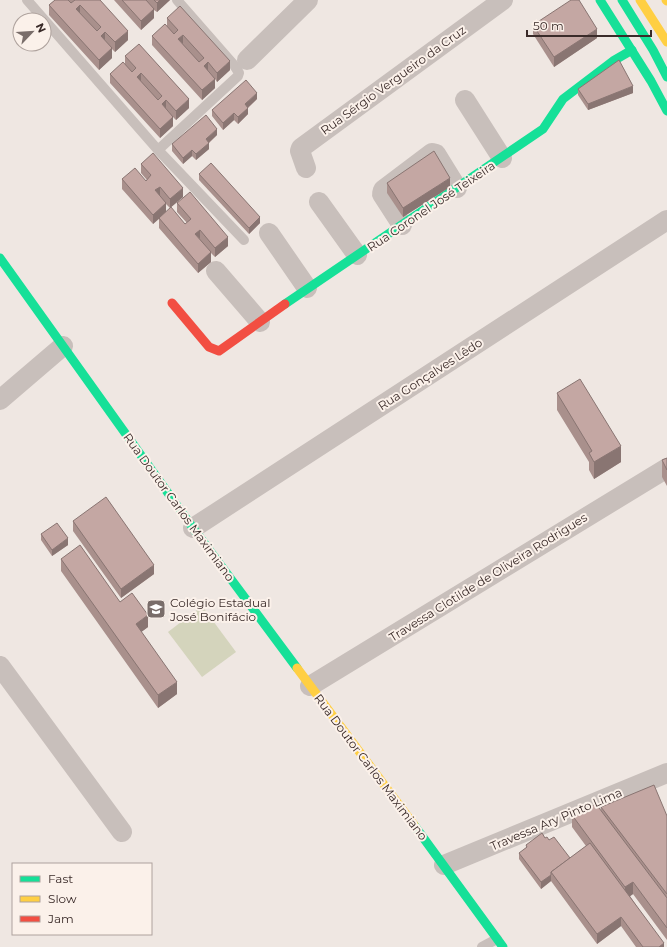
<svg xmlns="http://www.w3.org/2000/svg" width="667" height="947" font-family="Montserrat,sans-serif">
  <rect width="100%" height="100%" fill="#efe7e2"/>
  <polygon fill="#d4d4bc" points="202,606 236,652 202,677 168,632"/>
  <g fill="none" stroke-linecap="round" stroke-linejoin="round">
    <g stroke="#c8bfbb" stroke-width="10">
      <polyline points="27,0 158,150 238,76 239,73 234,65 177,0"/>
      <polyline points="158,150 244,240"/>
      <polyline points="482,947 497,939"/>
    </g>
    <g stroke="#c8bfbb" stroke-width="20">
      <polyline points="247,60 308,0"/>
      <polyline points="465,100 502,158"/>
      <polyline points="306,168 300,151 301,148 503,0"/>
      <polyline points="319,202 357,255"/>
      <polyline points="402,225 382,194 383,190 432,153 436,154 457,188"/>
      <polyline points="269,233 307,288"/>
      <polyline points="216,271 260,322"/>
      <polyline points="0,400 63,346"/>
      <polyline points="193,528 667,220"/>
      <polyline points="0,666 122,832"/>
      <polyline points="310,686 667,468"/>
      <polyline points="444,865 667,773"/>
    </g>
    <g stroke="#16e098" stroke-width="9">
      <polyline points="600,0 651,81 667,111"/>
      <polyline points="622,0 653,50 667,77"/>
      <polyline points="0,258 193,528 297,668"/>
      <polyline points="285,304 543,129 563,99 613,61 632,50"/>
      <polyline points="414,825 503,947"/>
    </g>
    <g stroke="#ffcf43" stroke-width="9">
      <polyline points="640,0 667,42"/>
      <polyline points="666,0 667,1"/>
      <polyline points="297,668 414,825"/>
    </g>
    <polyline stroke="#f24e42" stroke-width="9" points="172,303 209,347 219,351 285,304"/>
  </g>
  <g fill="#a9908c">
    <polygon points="55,0 100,0 128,40 115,52 112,49 112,58 99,70 49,15 49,5"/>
    <polygon points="114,0 170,0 157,12 154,10 154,18 141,30"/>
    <polygon points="167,18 230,70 217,82 215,79 215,88 202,100 152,45 152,36 167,26"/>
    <polygon points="533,25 597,38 554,67 533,34"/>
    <polygon points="125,56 189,108 176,120 173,117 173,126 160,138 110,83 110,74 125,65"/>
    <polygon points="578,89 633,93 588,110 578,95"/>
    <polygon points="257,99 248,108 248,114 238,124 234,120 223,130 212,116 212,110"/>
    <polygon points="217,135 209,143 209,149 196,160 192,156 183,164 172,151 172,144"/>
    <polygon points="141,164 183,197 170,208 166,204 166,212 185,224 187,223 177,212 177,203 228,246 215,257 211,253 211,262 198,273 159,228 159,219 153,224 122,189 122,179 146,181 147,180 141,173"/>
    <polygon points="199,174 260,223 249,234 199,180"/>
    <polygon points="387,183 450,187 403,217 387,193"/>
    <polygon points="557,393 621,462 594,479 589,470 589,462 557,410"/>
    <polygon points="667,458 667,486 662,477 662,460"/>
    <polygon points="73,521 154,574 121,598 73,531"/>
    <polygon points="41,534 68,545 52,556 41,540"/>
    <polygon points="61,559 120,602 148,627 141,632 177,694 158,708 61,571"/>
    <polygon points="601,807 667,816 667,940 633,894 630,896 664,947 636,947 621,926 597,944 551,881 541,889 519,859 519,853 526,848 526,845 545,838 549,840 570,858 586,846 572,827 572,815 601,811"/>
  </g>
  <g fill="#897572">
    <polygon points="160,0 170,0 157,12 157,3"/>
    <polygon points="80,5 80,14 76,9"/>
    <polygon points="154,9 154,18 141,30 141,21"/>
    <polygon points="597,29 597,38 554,67 554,57"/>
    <polygon points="128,31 128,40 115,52 115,42"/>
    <polygon points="105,32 105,42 101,36"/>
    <polygon points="183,35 183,44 178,39"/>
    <polygon points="112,48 112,58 99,70 99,60"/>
    <polygon points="230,61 230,70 217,82 217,73"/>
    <polygon points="208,62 208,72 204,66"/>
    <polygon points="141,73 141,82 137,77"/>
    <polygon points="215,79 215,88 202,100 202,90"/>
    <polygon points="633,86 633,93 588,110 588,104"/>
    <polygon points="257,93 257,99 245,110 245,104"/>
    <polygon points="189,99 189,108 176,120 176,111"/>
    <polygon points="166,100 166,110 162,104"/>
    <polygon points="248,108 248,114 238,124 238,117"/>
    <polygon points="234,113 234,120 223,130 223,123"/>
    <polygon points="173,117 173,126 160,138 160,129"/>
    <polygon points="217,129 217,135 206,145 206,139"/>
    <polygon points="209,143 209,149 196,160 196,154"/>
    <polygon points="192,150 192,156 183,164 183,158"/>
    <polygon points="450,178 450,187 403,217 403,208"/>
    <polygon points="160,187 160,196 155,190"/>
    <polygon points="183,188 183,197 170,208 170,199"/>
    <polygon points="166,203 166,212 153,224 153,215"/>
    <polygon points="260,217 260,223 249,234 249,228"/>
    <polygon points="200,230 200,239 195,234"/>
    <polygon points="228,237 228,246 215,257 215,248"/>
    <polygon points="211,252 211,262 198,273 198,264"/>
    <polygon points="621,446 621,462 594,479 594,462"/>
    <polygon points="68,538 68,545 52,556 52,550"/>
    <polygon points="154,565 154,574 121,598 121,589"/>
    <polygon points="148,615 148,627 136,636 136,624"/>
    <polygon points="177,682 177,694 158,708 158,695"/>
    <polygon points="551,875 551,881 541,889 541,882"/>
    <polygon points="633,882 633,894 625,900 625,887"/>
    <polygon points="621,917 621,926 597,944 597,934"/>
    <polygon points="664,943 664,947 659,947"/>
  </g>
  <g fill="#c4a7a3" stroke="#897572" fill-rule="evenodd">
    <path d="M55,0h13l3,3 4,-3h25l28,31 -13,11 -10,-10 -4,4 11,12 -13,12 -50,-55zM80,5l21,22 -4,4 -21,-22z"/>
    <polygon points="122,0 146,0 154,9 141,21"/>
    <polygon points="154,0 160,0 157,3"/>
    <polygon points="571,0 579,0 597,29 554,57 533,25"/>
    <path d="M180,6l50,55 -13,12 -9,-11 -4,4 11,13 -13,11 -50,-54 13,-12 9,10 4,-4 -11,-12zM183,35l21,23 -5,4 -21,-23z"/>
    <path d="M139,44l50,55 -13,12 -10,-11 -4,4 11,13 -13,12 -50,-55 13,-12 9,10 4,-4 -11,-12zM141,73l21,23 -4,4 -21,-23z"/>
    <polygon points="619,60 633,86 588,104 578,89"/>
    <polygon points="246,80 257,93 245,104 248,108 238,117 234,113 223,123 212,110"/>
    <polygon points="206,115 217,129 206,139 209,143 196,154 192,150 183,158 172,144"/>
    <polygon points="434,151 450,178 403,208 387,183"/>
    <polygon points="153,153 183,188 170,199 160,187 155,190 166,203 153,215 122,179 135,168 146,181 151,175 141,164"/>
    <polygon points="211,163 260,217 249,228 199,174"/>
    <polygon points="190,192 228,237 215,248 200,230 195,234 211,252 198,264 159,218 171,207 185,224 191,219 177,203"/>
    <polygon points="580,379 621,446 594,462 589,453 592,451 557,393"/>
    <polygon points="667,458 667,470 662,460"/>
    <polygon points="106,497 154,565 121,589 73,521"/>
    <polygon points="57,523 68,538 52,550 41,534"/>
    <polygon points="80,545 120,602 132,593 148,615 136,624 177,682 158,695 61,559"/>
    <polygon points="654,785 667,816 667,894 601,807"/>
    <polygon points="596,804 667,898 667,928 633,882 625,887 572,815"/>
    <polygon points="542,833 545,838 547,837 549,840 554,837 570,858 551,872 551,875 541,882 519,853 527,847 526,845"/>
    <polygon points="590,843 664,943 659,947 643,947 621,917 597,934 551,872"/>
  </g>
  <defs>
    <symbol id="school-square" viewBox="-11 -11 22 22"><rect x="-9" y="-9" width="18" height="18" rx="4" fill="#796d6a" stroke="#fbf1ea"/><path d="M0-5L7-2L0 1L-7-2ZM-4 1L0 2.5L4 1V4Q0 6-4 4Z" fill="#fff"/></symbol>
  </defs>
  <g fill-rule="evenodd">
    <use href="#school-square" x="145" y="598" width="22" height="22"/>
  </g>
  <g text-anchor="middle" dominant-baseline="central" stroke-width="4" stroke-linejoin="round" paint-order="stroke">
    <g font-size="12" fill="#3a2b29" stroke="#fbf1ea">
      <text transform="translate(393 80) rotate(-36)">Rua Sérgio Vergueiro da Cruz</text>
      <text transform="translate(431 206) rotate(-34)">Rua Coronel José Teixeira</text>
      <text transform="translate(430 374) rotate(-33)">Rua Gonçalves Lêdo</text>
      <text transform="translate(179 507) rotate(54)">Rua Doutor Carlos Maximiano</text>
      <text transform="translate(488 577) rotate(-32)">Travessa Clotilde de Oliveira Rodrigues</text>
      <text transform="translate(371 767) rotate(53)">Rua Doutor Carlos Maximiano</text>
      <text transform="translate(556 819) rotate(-23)">Travessa Ary Pinto Lima</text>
    </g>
    <g font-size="12" fill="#3a2b29" stroke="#fbf1ea" text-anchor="start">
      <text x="170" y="602">Colégio Estadual<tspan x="170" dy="14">José Bonifácio</tspan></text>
    </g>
  </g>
  <rect x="12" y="863" width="140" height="72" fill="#fbf1ea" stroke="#aea29d"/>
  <rect x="20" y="876" width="20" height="6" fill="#16e098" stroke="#aea29d"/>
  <text x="48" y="883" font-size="12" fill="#3a2b29">Fast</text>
  <rect x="20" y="896" width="20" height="6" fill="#ffcf43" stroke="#aea29d"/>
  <text x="48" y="903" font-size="12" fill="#3a2b29">Slow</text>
  <rect x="20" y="916" width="20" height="6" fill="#f24e42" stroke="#aea29d"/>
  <text x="48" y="923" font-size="12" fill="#3a2b29">Jam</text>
  <g transform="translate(32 32) rotate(65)"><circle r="19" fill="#fbf1ea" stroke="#aea29d"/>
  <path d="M0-3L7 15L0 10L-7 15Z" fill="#796d6a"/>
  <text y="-6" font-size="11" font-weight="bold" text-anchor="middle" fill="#3a2b29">N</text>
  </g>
  <path d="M527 30v6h124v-6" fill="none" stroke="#3a2b29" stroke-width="2"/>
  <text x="533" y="30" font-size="12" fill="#3a2b29" stroke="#fbf1ea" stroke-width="3" paint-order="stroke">50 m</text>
</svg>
